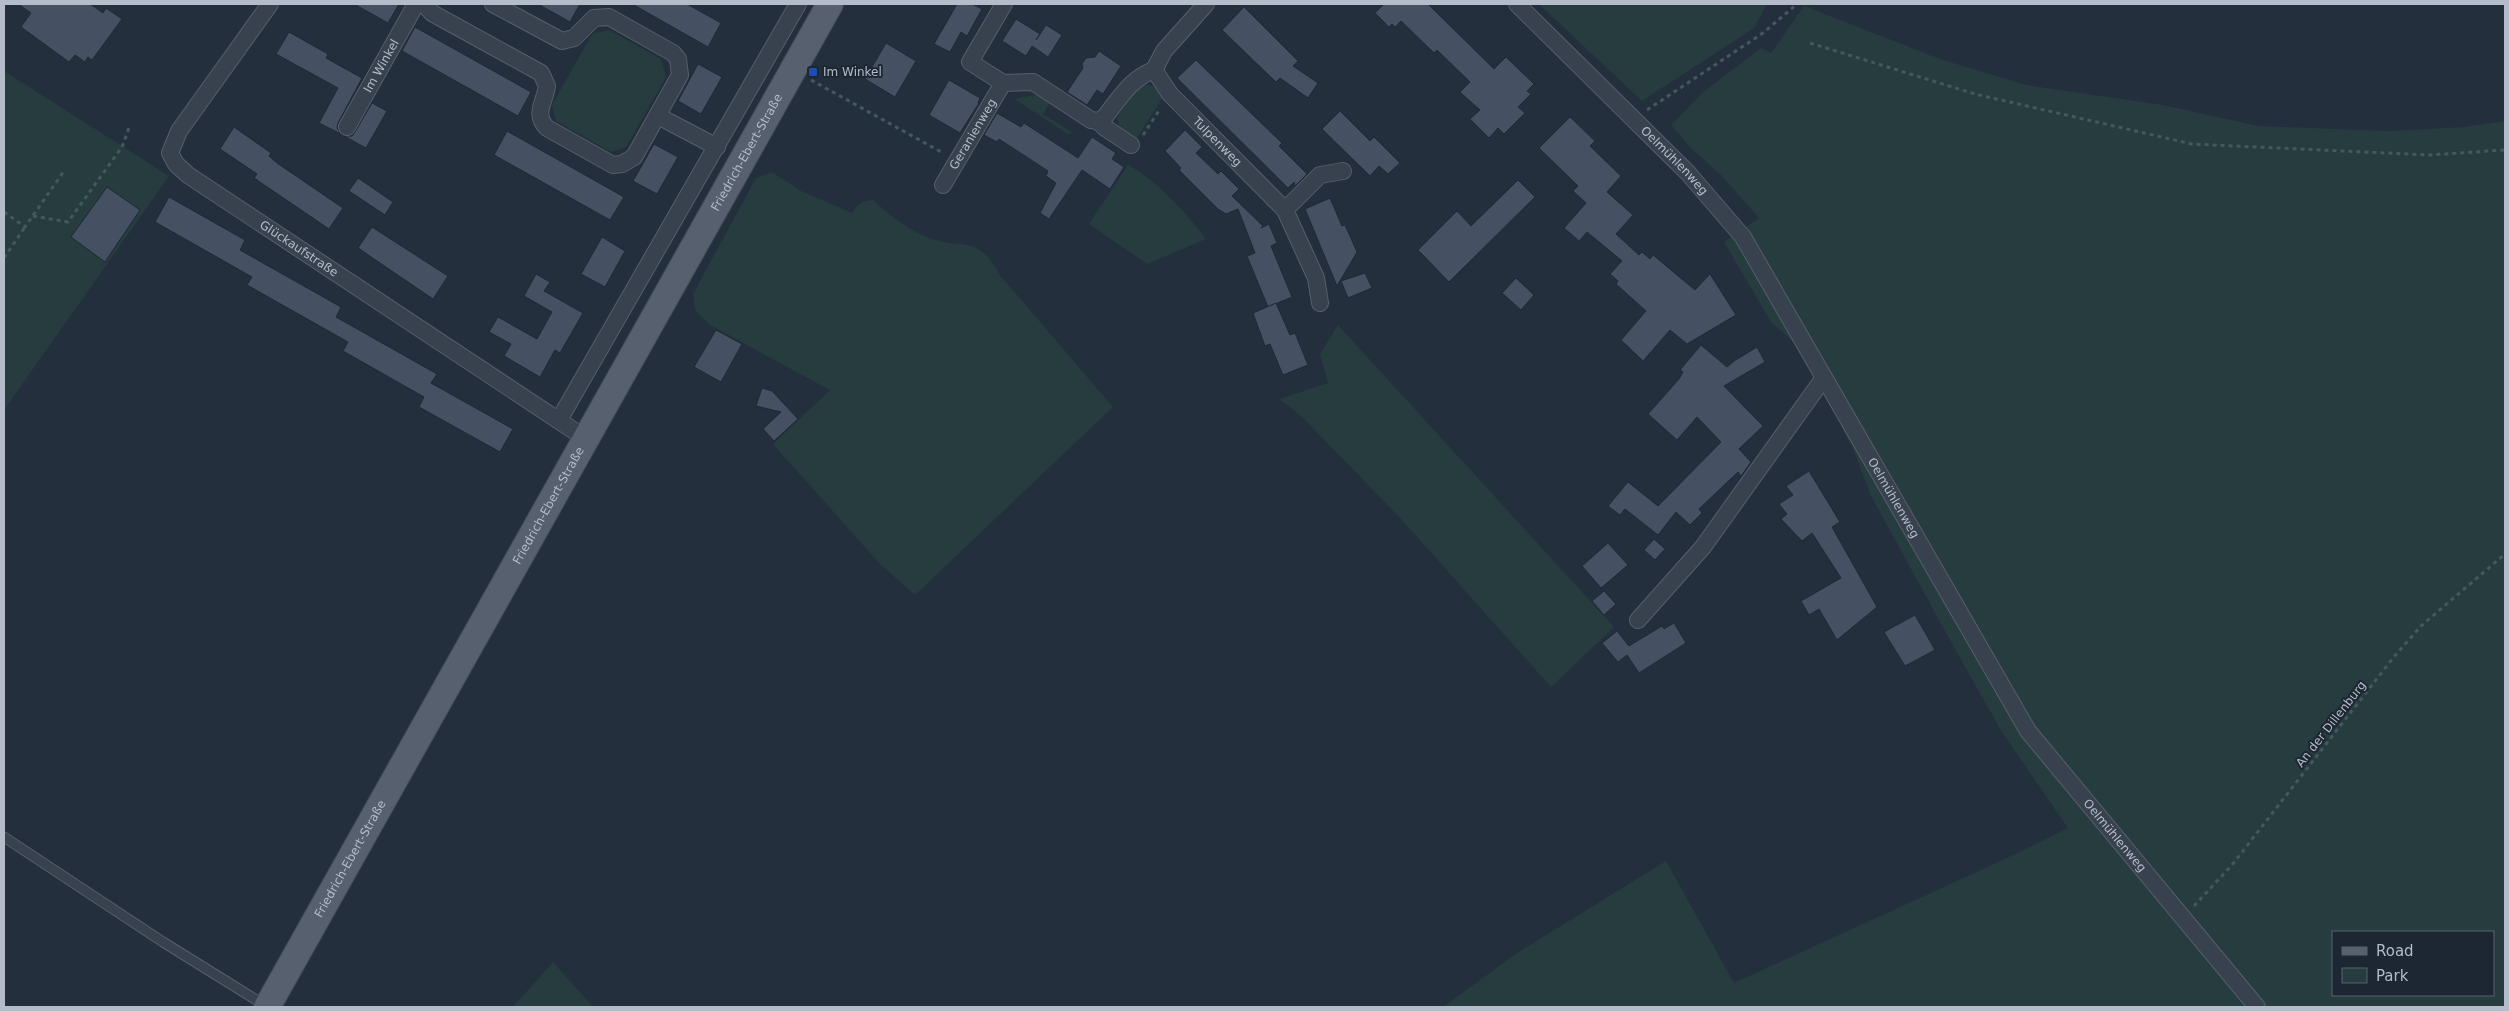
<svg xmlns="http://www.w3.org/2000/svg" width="2509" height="1011" font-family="'DejaVu Sans',sans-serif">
  <rect width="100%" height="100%" fill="#242f3e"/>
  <g fill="#263c3f" fill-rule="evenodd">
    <polygon points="1539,4 1767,4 1754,28 1642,101"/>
    <path d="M1804,6l136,53 86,26 137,20 95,21 130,5 77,-4 40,-6v886h-1062l74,-54 149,-92 68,122 271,-124 63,-31 -66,-96 -46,-81 -85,-155 -18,-47 -51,-99 -31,-28 -47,-80 35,-24 -38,-43 -31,-28 -19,-22 31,-32 59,-45 10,5zM2333,932h160v63h-160z"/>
    <polygon points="609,30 661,59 666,77 626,147 611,152 556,121 552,105 592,34"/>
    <polygon points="4,71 169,176 4,410"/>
    <polygon points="1144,84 1153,86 1163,97 1138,137 1135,139 1120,129 1117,118 1137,87"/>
    <polygon points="1040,94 1051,101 1043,114 1073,133 1068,134 1014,99"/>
    <path d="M1128,165c30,16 57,47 78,74l-59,25 -58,-40z"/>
    <path d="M772,172l29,19 51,22c5,-9 10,-12 21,-13 17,16 33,28 54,37 34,14 51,-4 72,37l114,133 -198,188 -35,-31 -107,-120 57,-54 -120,-65 -15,-15 -2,-16 63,-116z"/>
    <polygon points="1338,325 1614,627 1551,687 1402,520 1304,419 1280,399 1328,383 1320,354"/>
    <polygon points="553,962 593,1007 513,1007"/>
  </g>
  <g fill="#455162" stroke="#1f2835">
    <polygon points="18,4 90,4 103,13 106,8 122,19 92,60 88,57 85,62 75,55 69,62 21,27 31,13"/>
    <polygon points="354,4 399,4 388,23"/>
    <polygon points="538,4 580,4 570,22"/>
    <polygon points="632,4 687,4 721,23 708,47"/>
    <polygon points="957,4 972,4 982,9 967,36 961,32 950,52 934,44"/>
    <polygon points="1384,4 1428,4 1494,69 1506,57 1534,84 1527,91 1531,94 1518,107 1525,113 1504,134 1498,128 1489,138 1470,119 1480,110 1460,92 1470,82 1437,50 1434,53 1401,21 1395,27 1392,24 1389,27 1375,13"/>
    <polygon points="1244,7 1298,61 1293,66 1318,83 1308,98 1280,78 1276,82 1222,30"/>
    <polygon points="1016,19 1040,34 1036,40 1046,25 1062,35 1048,57 1032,46 1026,56 1002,41"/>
    <polygon points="415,27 531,92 518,116 402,51"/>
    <polygon points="289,32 328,54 326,58 362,78 338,123 337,128 341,134 319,123 338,88 276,54"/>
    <polygon points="886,43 916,61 895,97 865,79"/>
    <polygon points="1099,51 1121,66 1103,94 1097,90 1087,105 1067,92 1083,68 1082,64 1086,58 1095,57"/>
    <polygon points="1196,60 1282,143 1279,146 1307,174 1295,186 1294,182 1288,188 1177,78"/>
    <polygon points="698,64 722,77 701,114 678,101"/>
    <polygon points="949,80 980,98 978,103 979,103 960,133 929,115"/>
    <polygon points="372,103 387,111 366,148 344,136 352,136 355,132"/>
    <polygon points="1340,111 1370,141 1374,137 1400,163 1388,174 1379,166 1370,176 1322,129"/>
    <polygon points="997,113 1021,127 1024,123 1078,158 1092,137 1116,153 1112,159 1124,167 1110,189 1082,170 1049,219 1040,213 1056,183 1046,176 1048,171 999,139 997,142 984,135"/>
    <polygon points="1570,117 1595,141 1590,146 1621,176 1607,192 1633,215 1616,234 1639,255 1642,252 1650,259 1653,255 1695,290 1710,274 1736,315 1687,344 1670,330 1643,361 1621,340 1646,311 1616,284 1618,281 1610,274 1622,261 1587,232 1579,241 1564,228 1586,203 1573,191 1578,186 1539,148"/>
    <polygon points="234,127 271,153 269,156 277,163 343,208 329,229 254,178 257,174 220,149"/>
    <polygon points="1185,130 1202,147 1196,153 1218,174 1221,171 1239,189 1232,196 1263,226 1261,228 1269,224 1277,243 1271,246 1292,297 1268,307 1247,256 1255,253 1238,209 1226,214 1218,209 1179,170 1181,168 1165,151"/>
    <polygon points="507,131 624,197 610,220 494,155"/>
    <polygon points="654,144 678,157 657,194 633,181"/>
    <polygon points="358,178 393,202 385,215 349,191"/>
    <polygon points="1518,180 1535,197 1449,282 1418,250 1457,211 1471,226"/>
    <polygon points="107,187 140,210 105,262 71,237"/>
    <polygon points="169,197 245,240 240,250 341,307 336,317 437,374 431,383 513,429 500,452 419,407 424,397 343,351 348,342 247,285 252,277 155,222"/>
    <polygon points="1330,198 1342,226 1345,225 1357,252 1337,286 1305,209"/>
    <polygon points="372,227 448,276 433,299 358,248"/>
    <polygon points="602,237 625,251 605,287 581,274"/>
    <polygon points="1365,273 1372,288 1348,298 1341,281"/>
    <polygon points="536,274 550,282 544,291 583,313 560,353 555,350 540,377 504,356 511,344 489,332 498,317 537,339 552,312 524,296"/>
    <polygon points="1516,278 1534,295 1521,310 1502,293"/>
    <polygon points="1276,303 1290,335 1295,333 1308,365 1283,375 1270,344 1265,346 1253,313"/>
    <polygon points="716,330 742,344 721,382 694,367"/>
    <polygon points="1701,345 1727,367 1734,361 1757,347 1765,362 1724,386 1763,426 1739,449 1751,462 1741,476 1738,472 1699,509 1702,513 1690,525 1676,512 1658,535 1625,509 1620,515 1608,506 1628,482 1658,506 1721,442 1697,417 1677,440 1648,414 1679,379 1683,372 1680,370"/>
    <polygon points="762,388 772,391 798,419 774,441 763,429 781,412 756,406"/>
    <polygon points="1809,471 1840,522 1832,527 1877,607 1837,640 1819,609 1809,615 1801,601 1841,578 1812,533 1802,541 1781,519 1787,514 1779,504 1793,495 1786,486"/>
    <polygon points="1654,539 1665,549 1655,560 1644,550"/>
    <polygon points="1608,543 1628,565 1601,588 1582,566"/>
    <polygon points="1604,591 1616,604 1604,615 1592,601"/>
    <polygon points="1915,615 1935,650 1905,666 1884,632"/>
    <polygon points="1674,623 1686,643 1639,673 1627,655 1618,662 1602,643 1617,631 1629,646 1662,626 1664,629"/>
  </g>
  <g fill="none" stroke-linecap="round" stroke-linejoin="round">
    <defs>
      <polyline id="lane" points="4,837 163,942 266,1006"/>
      <g id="street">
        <path id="s1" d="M270,4l-91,127 -9,22 6,11 12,11 397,263"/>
        <path d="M424,4l8,9 109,60 6,13c-2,16 -14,28 0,42l66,37 9,-1 12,-7 46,-82 -2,-16 -5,-6 -64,-36 -15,1 -20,20 -12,3 -69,-37"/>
        <path d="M1004,4l-34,58 33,21 30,-1 58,38 7,1 6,-3c15,-19 27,-40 50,-48l10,-19 42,-47"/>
        <path id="s2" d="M1517,4l171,169 55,64 285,494 229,276"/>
        <path id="s3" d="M1154,70l16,24 115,116 31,68 4,25"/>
        <polyline points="658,116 717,147"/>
        <polyline points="1098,121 1104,127 1131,145"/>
        <path id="s4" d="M347,127l69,-123"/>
        <path id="s5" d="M943,185l60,-102"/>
        <polyline points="1285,210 1320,175 1343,171"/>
        <polyline points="559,420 798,4"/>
        <polyline points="1638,620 1703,547 1823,379"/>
      </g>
      <g id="primary">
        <path id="s6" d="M267,1007l563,-1003"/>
      </g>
    </defs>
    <use href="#lane" stroke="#565f6c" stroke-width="11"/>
    <use href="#street" stroke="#565f6c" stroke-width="18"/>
    <use href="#primary" stroke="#414a57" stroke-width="28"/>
    <g stroke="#44595c" stroke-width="3" stroke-dasharray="4 4" stroke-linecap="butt">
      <polyline points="1810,43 1975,94 2192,144 2429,155 2505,150"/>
      <polyline points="811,80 943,153"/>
      <polyline points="1647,110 1763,33 1797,4"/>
      <polyline points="1143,135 1160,109"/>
      <polyline points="4,212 25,227 64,171"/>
      <polyline points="33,216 68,222 122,147 130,125"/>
      <polyline points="4,258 25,227"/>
      <polyline points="2194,906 2232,865 2393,658 2421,626 2505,554"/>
    </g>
    <use href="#lane" stroke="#38414e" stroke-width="9"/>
    <use href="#street" stroke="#38414e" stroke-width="16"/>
    <use href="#primary" stroke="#56606e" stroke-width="26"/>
  </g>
  <rect fill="#1a4fb4" stroke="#1d2633" stroke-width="2" x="808" y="67" width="10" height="10" rx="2.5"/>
  <g text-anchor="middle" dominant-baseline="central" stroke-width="4" stroke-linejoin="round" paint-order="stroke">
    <g font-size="12" fill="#b4bcc9" stroke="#1d2633">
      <text stroke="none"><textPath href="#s4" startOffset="70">Im Winkel</textPath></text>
      <text stroke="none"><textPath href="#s5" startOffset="59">Geranienweg</textPath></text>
      <text stroke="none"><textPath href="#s3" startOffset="96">Tulpenweg</textPath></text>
      <text stroke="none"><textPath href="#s6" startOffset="980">Friedrich-Ebert-Straße</textPath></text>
      <text stroke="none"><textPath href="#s2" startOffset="222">Oelmühlenweg</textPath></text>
      <text stroke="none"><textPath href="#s1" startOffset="342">Glückaufstraße</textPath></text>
      <text stroke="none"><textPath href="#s2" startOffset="626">Oelmühlenweg</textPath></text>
      <text stroke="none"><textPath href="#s6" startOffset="575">Friedrich-Ebert-Straße</textPath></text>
      <text transform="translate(2331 724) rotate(-52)">An der Dillenburg</text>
      <text stroke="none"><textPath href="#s2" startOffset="1031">Oelmühlenweg</textPath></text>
      <text stroke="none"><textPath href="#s6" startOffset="170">Friedrich-Ebert-Straße</textPath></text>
    </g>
    <g font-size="12" fill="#b4bcc9" stroke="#1d2633" text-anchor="start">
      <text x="823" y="72">Im Winkel</text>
    </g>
  </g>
  <rect width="2509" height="1011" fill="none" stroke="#b4bcc9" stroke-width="10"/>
  <rect x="2332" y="931" width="162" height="65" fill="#1d2633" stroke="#59626f"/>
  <rect x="2342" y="947" width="25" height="8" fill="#56606e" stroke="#59626f"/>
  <text x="2376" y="956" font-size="15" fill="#b4bcc9">Road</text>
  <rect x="2342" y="968" width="25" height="15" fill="#263c3f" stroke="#59626f"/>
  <text x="2376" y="981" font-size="15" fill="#b4bcc9">Park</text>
</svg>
